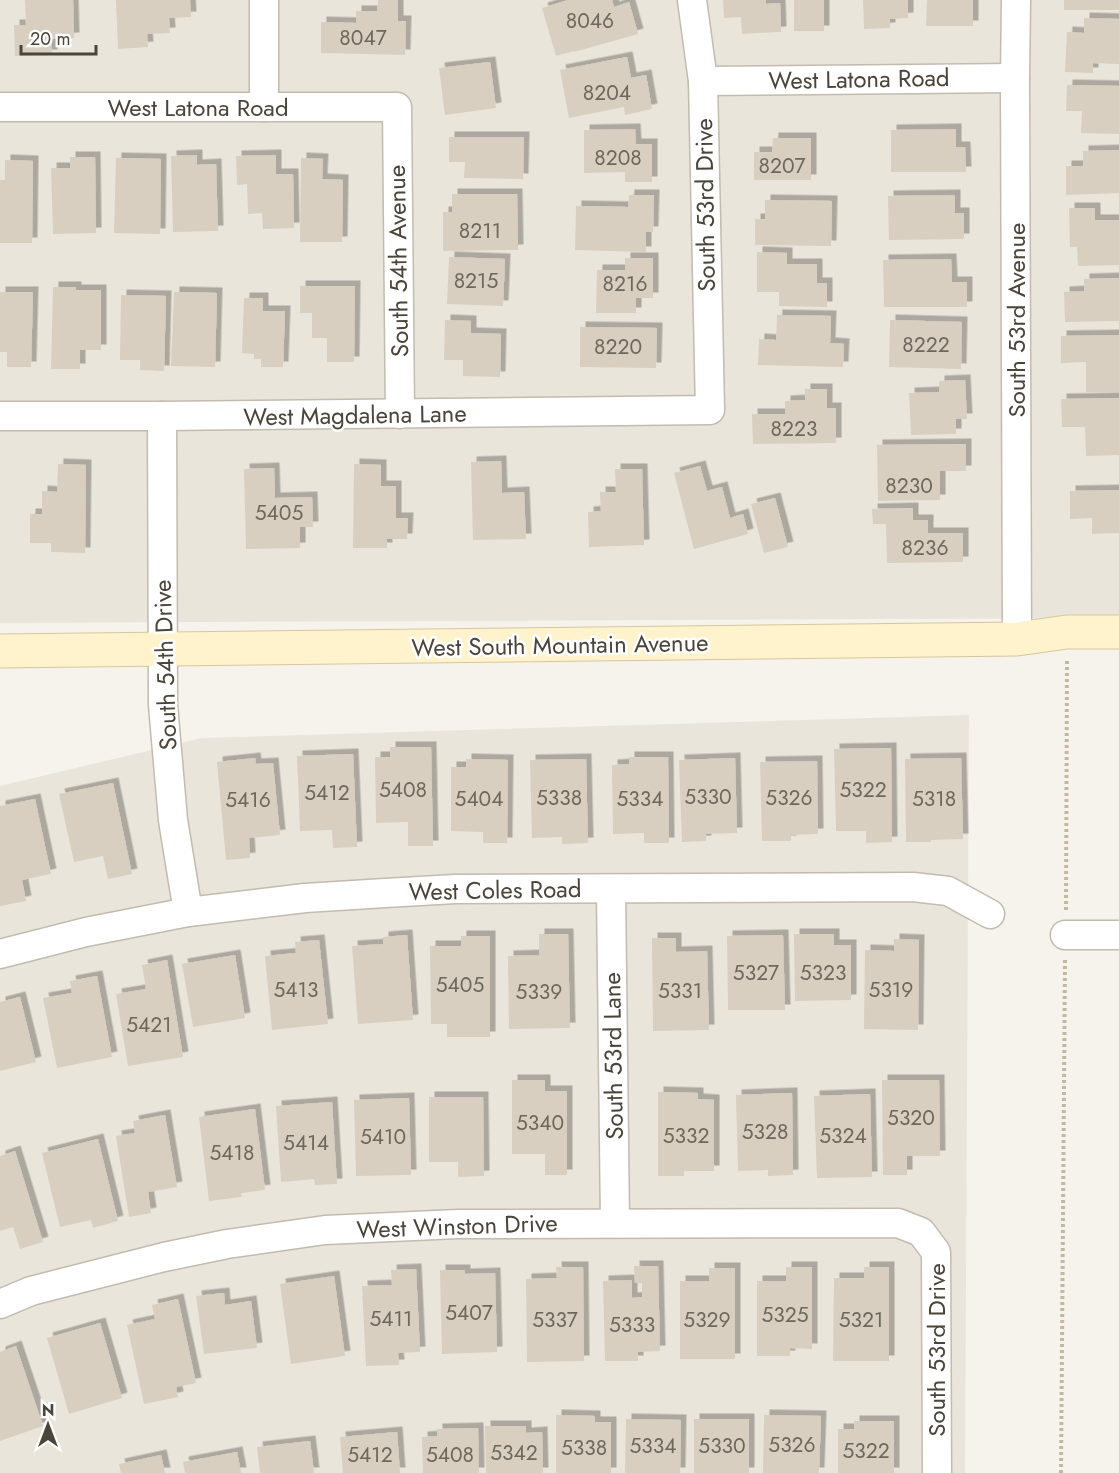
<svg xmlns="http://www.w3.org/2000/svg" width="1119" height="1473" font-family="Jost,sans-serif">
  <defs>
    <filter id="shadow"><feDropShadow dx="5.5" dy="-5.5" stdDeviation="0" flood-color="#0004"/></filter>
  </defs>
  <rect width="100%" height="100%" fill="#f6f3ec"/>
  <g fill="#eae5da">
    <polygon points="0,0 1119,0 1119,618 0,623"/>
    <polygon points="969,715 965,1473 0,1473 0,786 202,738"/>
  </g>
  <g fill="#d8cfc1" filter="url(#shadow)">
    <polygon points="25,0 73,0 74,38 51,39 52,55 15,56 14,25 26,25"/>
    <polygon points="116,0 190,0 191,17 169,18 170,33 147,34 148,47 118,49"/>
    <polygon points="378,0 398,0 398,21 406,21 405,55 321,53 321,22 356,23 356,11 377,11"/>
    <polygon points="568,0 612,0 614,7 629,2 638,34 574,52 574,51 556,56 542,8"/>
    <polygon points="723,0 766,0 766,4 780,3 781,32 742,34 741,17 724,18"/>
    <rect x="794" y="0" width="30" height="31"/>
    <polygon points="863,0 908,0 908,18 890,19 890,28 864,29"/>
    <polygon points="927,0 973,0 973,26 926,26"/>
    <rect x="1064" y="0" width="55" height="10"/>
    <polygon points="1084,18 1119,19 1119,64 1093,63 1093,73 1065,72 1067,32 1084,33"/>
    <polygon points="627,57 631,78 646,75 652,109 625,115 624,107 569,118 560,70"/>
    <polygon points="490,62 496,108 445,115 439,68"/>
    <polygon points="1067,85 1119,86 1119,134 1081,133 1082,111 1066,111"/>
    <polygon points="635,129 636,144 652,144 652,182 625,182 625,172 584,173 584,130"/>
    <polygon points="956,129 956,147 965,147 966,172 891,172 891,130"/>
    <polygon points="449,137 524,137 523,179 464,178 465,162 449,162"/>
    <polygon points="773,138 811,138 811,180 754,180 754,152 772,152"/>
    <polygon points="1119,150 1119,193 1066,195 1066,166 1083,166 1083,151"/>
    <polygon points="197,155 197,165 216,164 218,231 173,232 171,156"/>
    <polygon points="276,155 276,174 293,174 294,228 263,229 262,213 248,214 247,184 237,185 236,156"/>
    <polygon points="70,157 95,157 96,233 53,234 51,168 70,168"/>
    <polygon points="116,158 161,159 160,234 114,233"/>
    <polygon points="301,158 323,159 322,179 343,180 342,242 300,242"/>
    <polygon points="5,160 33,161 32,243 0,243 0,180 5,180"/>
    <polygon points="452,194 517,194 518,250 443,251 443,212 452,212"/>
    <polygon points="629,195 654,195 653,232 646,232 646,252 575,250 576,206 628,207"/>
    <polygon points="955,195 955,213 964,213 964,239 889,240 888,196"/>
    <polygon points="765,200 832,201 831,246 755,245 755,219 765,219"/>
    <polygon points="1069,208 1095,208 1095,220 1119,220 1119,265 1078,266 1077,247 1070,247"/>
    <polygon points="757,252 787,253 787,264 817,264 817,283 827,283 827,307 779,306 779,292 757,292"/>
    <polygon points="449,257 505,259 503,306 447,304"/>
    <polygon points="625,258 653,258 653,298 636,298 636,313 596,313 597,270 625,270"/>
    <polygon points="951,259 952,282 967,282 967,307 884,307 883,260"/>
    <polygon points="1119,278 1119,321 1065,322 1064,292 1084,291 1084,279"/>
    <polygon points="300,286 355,286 354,362 327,362 327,338 312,338 312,313 300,313"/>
    <polygon points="53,287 76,287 76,290 101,290 101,350 80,350 80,369 51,369"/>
    <polygon points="0,292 33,292 31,367 7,367 7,352 0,352"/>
    <polygon points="174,292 217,293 215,367 171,366"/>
    <polygon points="121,295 166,296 164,371 140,370 140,360 120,360"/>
    <polygon points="244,298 263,298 263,311 285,311 283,367 261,367 261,359 254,359 254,354 242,353"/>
    <polygon points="777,315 831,316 830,343 844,344 843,367 758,365 759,339 776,340"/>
    <polygon points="445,320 471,321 471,333 501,334 500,377 463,376 463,360 444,360"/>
    <polygon points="890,320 962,322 961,369 889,367"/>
    <polygon points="580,327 657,328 656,368 580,367"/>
    <polygon points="1119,335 1119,392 1086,392 1086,362 1061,363 1061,336"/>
    <polygon points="965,380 967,419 956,419 956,434 911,435 909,393 939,392 939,381"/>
    <polygon points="805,389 827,389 827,408 836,408 836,443 753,444 752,414 785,414 785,401 805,400"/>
    <polygon points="1119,398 1119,455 1086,456 1085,427 1062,427 1061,399"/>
    <polygon points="966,444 966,471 940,471 940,500 878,501 877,445"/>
    <polygon points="501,461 502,493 524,492 526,539 473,540 471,462"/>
    <polygon points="58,464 86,465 85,553 51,552 51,543 30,543 30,514 42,514 42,491 57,492"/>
    <polygon points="354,464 381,465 381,486 396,486 396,518 408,518 407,539 387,539 387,548 353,548"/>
    <polygon points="700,466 707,491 722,487 730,518 743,514 748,534 694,549 674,473"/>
    <polygon points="274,468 275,498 312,497 313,527 300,527 300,548 246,549 244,469"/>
    <polygon points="615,469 642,469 644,545 589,547 588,512 601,511 600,492 616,492"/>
    <polygon points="1119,490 1119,533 1092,534 1092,518 1070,519 1070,491"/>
    <polygon points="775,498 788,547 764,553 751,504"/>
    <polygon points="913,508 913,520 928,520 928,533 963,533 963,562 887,563 886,524 873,524 872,509"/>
    <polygon points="390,747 431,747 433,846 408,846 408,822 376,823 375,757 390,757"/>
    <polygon points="891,748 892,842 866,843 866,831 836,831 834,749"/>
    <polygon points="353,754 357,847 333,848 332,830 300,831 297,756"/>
    <polygon points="629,757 668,757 669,843 644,843 644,833 613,834 612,765 629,764"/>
    <polygon points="255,758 256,764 273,763 280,835 249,838 250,858 226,860 217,762"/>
    <polygon points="735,758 737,833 706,834 706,841 682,842 679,760"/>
    <polygon points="961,758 963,839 931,840 931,842 906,842 905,759"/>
    <polygon points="466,759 508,760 507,843 483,843 483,832 451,831 451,767 466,767"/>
    <polygon points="586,759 588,843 562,844 562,837 532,838 530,760"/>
    <polygon points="817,761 818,834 791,835 791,841 762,841 760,762"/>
    <polygon points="113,783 132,874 108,879 103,856 74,862 59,794"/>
    <polygon points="35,799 51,874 22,880 26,901 0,906 0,806"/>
    <polygon points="539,934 568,934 570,1028 509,1029 508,956 539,955"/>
    <polygon points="794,934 834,934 834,945 851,945 851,1000 795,1001"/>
    <polygon points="407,935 413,1020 358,1024 352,946 383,944 383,937"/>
    <polygon points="783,935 785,1010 728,1010 727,936"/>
    <polygon points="461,936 490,936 490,1037 447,1037 447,1024 431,1024 430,946 461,946"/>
    <polygon points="652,938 676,938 676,952 707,951 709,1030 653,1031"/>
    <polygon points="894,939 919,940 918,1030 864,1029 865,950 894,951"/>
    <polygon points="319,940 328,1024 272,1030 265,956 296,953 295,942"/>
    <polygon points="235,955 245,1018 193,1027 182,964"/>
    <polygon points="167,960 183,1057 128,1066 116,994 146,989 142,965"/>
    <polygon points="97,976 112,1057 57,1068 43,998 72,993 70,981"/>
    <polygon points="20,997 36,1062 0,1071 0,1002"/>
    <polygon points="512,1080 545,1080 545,1091 567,1091 567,1175 545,1175 545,1154 512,1154"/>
    <polygon points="882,1080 939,1080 940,1156 907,1156 907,1175 883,1175"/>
    <polygon points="658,1092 698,1093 698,1099 714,1100 714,1171 684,1171 684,1176 658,1176"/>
    <polygon points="792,1093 793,1175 768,1176 768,1170 738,1171 736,1095"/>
    <polygon points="870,1094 872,1177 817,1178 814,1096"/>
    <polygon points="429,1097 483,1097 484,1176 458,1177 458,1162 429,1162"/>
    <polygon points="409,1098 411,1175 356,1176 354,1100"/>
    <polygon points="332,1102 337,1184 315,1185 314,1179 281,1182 276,1106"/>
    <polygon points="255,1109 265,1190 241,1193 242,1197 209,1201 199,1117"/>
    <polygon points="165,1115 177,1187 148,1192 151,1213 129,1217 116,1136 135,1133 133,1121"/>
    <polygon points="98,1139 118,1221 93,1228 91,1220 60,1227 42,1153"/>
    <polygon points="15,1151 43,1242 20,1249 13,1227 0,1231 0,1156"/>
    <polygon points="634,1266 658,1266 660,1351 638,1352 638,1361 605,1361 603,1281 632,1280 632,1298 642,1297 642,1283 635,1283"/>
    <polygon points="556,1267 583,1267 584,1361 527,1362 526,1279 557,1278"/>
    <polygon points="786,1267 812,1267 812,1349 790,1348 790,1356 757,1356 757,1281 786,1281"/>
    <polygon points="864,1267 889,1267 889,1361 833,1361 834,1278 864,1278"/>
    <polygon points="709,1268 735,1268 735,1359 680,1359 680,1281 709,1281"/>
    <polygon points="416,1269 420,1352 398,1353 399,1365 366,1366 362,1286 392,1285 391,1270"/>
    <polygon points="440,1270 465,1270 465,1274 495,1273 497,1352 442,1354"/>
    <polygon points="334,1276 345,1356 291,1364 280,1284"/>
    <polygon points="224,1293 225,1305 251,1301 257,1348 204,1354 196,1296"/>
    <polygon points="178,1299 196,1383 176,1387 178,1397 144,1404 127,1325 155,1319 152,1305"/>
    <polygon points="100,1323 122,1398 69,1414 47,1338"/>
    <polygon points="16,1346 43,1426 0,1441 0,1352"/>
    <polygon points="556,1415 595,1416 595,1422 611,1422 611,1473 556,1473"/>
    <polygon points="764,1415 821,1416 819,1473 763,1473"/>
    <polygon points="626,1419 681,1420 680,1473 625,1473"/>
    <rect x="694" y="1419" width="55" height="54"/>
    <polygon points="854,1421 894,1421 894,1473 838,1473 838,1429 854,1429"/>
    <polygon points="485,1426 526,1426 526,1433 542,1432 543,1473 486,1473"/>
    <polygon points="478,1428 479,1473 423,1473 422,1437 437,1436 437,1429"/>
    <polygon points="397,1432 400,1473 343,1473 340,1437"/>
    <polygon points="310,1441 314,1473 260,1473 257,1447"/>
    <polygon points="237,1452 241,1473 185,1473 183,1462"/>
    <polygon points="161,1455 165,1473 121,1473 119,1464"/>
  </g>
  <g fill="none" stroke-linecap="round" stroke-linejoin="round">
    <defs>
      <g id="street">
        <polyline points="264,0 264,107"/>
        <polyline points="1016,0 1015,78 1017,639"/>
        <polyline points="703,81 1015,78"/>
        <polyline points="0,107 397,107 400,414"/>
        <polyline points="0,416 162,416 710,410 703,81 692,0"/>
        <polyline points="162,416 163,705 173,820 188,912"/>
        <polyline points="611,889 615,1223"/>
        <polyline points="1065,935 1119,935"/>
        <polyline points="0,954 86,932 188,912 305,898 385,893 455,889 913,887 948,891 990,914"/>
        <polyline points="0,1304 31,1291 164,1257 227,1244 325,1230 458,1224 898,1223 921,1232 936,1252 937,1473"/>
      </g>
      <polyline id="secondary" points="0,651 1017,639 1067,632 1119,632"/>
    </defs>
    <use href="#street" stroke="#c2bbae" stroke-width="31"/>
    <use href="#secondary" stroke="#d6c79b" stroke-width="35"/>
    <g stroke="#c4b79f" stroke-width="4" stroke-dasharray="3 3" stroke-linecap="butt">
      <polyline points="1066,910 1067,660"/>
      <polyline points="1061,1473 1065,960"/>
    </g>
    <use href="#street" stroke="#fff" stroke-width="28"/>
    <use href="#secondary" stroke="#fff3cd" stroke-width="33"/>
  </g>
  <g text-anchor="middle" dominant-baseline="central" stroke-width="5" stroke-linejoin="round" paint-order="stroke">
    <g font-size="21" fill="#6e675b">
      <text x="590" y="21">8046</text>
      <text x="363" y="38">8047</text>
      <text x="607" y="93">8204</text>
      <text x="618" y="158">8208</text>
      <text x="782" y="166">8207</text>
      <text x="480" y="231">8211</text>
      <text x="476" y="281">8215</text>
      <text x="625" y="284">8216</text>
      <text x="926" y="345">8222</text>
      <text x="618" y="347">8220</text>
      <text x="794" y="429">8223</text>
      <text x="909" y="486">8230</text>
      <text x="279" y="513">5405</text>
      <text x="925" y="548">8236</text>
      <text x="403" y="790">5408</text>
      <text x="863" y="790">5322</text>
      <text x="327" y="793">5412</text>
      <text x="708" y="797">5330</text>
      <text x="559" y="798">5338</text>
      <text x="789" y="798">5326</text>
      <text x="479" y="799">5404</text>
      <text x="640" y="799">5334</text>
      <text x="934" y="799">5318</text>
      <text x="248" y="800">5416</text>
      <text x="756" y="973">5327</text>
      <text x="823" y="973">5323</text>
      <text x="460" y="985">5405</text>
      <text x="296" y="990">5413</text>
      <text x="891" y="990">5319</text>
      <text x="680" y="991">5331</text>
      <text x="539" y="992">5339</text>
      <text x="149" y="1025">5421</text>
      <text x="911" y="1118">5320</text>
      <text x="540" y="1123">5340</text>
      <text x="765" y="1132">5328</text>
      <text x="686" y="1136">5332</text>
      <text x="843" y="1136">5324</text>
      <text x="383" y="1137">5410</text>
      <text x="306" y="1143">5414</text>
      <text x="232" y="1153">5418</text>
      <text x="469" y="1313">5407</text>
      <text x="785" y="1315">5325</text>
      <text x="391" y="1319">5411</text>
      <text x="555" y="1320">5337</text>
      <text x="707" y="1320">5329</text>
      <text x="861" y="1320">5321</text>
      <text x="632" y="1325">5333</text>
      <text x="792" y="1445">5326</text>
      <text x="653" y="1446">5334</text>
      <text x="722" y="1446">5330</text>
      <text x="584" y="1448">5338</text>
      <text x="866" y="1451">5322</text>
      <text x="514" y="1453">5342</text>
      <text x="370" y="1455">5412</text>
      <text x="450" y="1455">5408</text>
    </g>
    <g font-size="24" fill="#4b4439" stroke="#fff">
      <text transform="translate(859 79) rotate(-1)">West Latona Road</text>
      <text x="198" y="107">West Latona Road</text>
      <text transform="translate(705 205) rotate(-91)">South 53rd Drive</text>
      <text transform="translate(398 261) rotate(-91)">South 54th Avenue</text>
      <text transform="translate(1016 320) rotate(-90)">South 53rd Avenue</text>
      <text transform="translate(355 415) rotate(-1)">West Magdalena Lane</text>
      <text transform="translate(560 645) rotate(-1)">West South Mountain Avenue</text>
      <text transform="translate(165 665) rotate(-92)">South 54th Drive</text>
      <text transform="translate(495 890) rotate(-1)">West Coles Road</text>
      <text transform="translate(613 1056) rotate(-91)">South 53rd Lane</text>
      <text transform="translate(457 1226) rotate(-2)">West Winston Drive</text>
      <text transform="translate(936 1350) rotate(-90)">South 53rd Drive</text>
    </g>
  </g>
  <g transform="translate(48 1425)" stroke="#ffffff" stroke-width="4.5" paint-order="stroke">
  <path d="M0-4.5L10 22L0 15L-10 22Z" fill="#4b4439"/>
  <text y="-9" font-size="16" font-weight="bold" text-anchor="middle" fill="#4b4439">N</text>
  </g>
  <path d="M21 45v9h75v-9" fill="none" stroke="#4b4439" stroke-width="3"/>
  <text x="30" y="45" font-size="18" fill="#4b4439" stroke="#ffffff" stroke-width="4.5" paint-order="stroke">20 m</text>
</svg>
